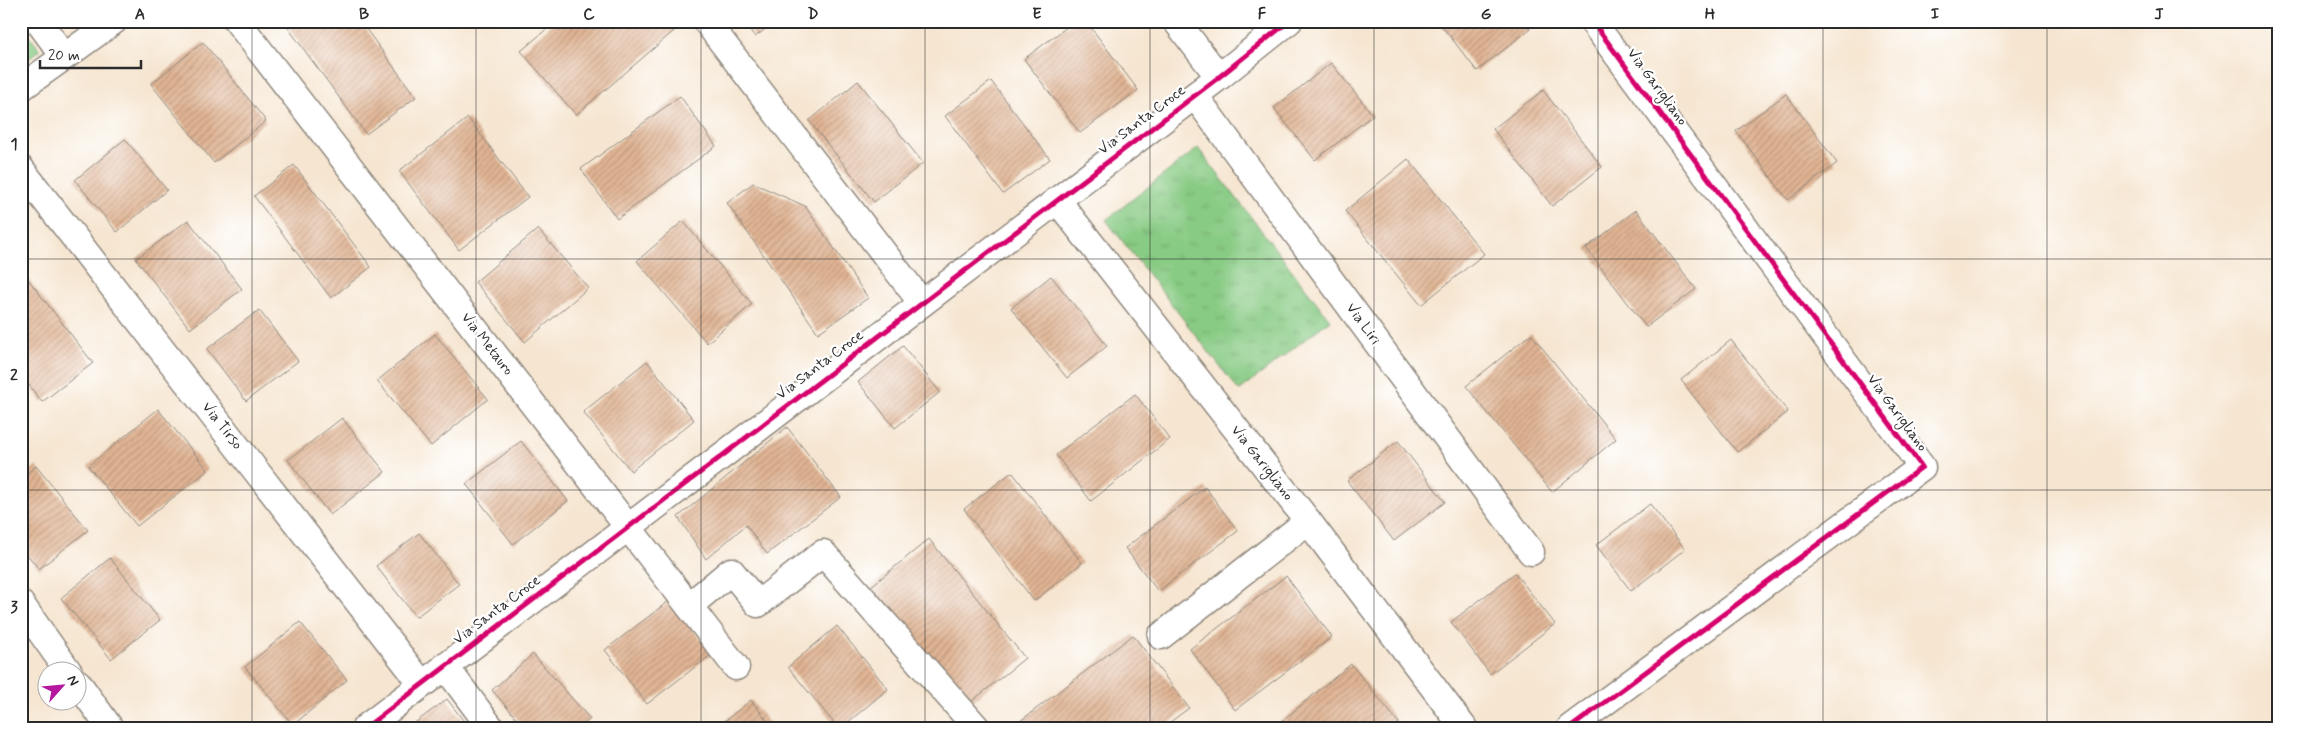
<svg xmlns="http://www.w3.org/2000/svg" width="2299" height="749" font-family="Mynerve,sans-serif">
  <defs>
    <pattern id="grass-tufts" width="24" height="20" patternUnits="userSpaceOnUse" patternTransform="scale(1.25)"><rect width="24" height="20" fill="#88cb84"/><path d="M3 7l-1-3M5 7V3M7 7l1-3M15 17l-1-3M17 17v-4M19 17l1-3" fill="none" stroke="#76ae72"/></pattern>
    <pattern id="building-hatch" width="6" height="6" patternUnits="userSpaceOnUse" patternTransform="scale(1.25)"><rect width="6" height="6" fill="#e1b594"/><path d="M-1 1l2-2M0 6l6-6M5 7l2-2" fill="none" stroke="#b79379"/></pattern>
  </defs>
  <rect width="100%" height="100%" fill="#fff"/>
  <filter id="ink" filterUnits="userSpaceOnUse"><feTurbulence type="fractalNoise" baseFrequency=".02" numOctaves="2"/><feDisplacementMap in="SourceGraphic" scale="10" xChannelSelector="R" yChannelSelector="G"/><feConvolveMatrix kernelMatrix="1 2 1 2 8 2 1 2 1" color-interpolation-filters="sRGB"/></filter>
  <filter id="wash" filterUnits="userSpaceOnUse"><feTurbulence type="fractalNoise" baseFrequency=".0096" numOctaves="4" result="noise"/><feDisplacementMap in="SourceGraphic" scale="20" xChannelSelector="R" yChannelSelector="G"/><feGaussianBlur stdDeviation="1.12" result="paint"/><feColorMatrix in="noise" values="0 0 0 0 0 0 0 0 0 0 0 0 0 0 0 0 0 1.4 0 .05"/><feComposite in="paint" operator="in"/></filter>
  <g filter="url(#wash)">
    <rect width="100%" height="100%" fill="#f6e6d1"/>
    <g fill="url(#grass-tufts)" stroke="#5a7b58">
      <polygon points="21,25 40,50 21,65"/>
      <polygon points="1198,148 1330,320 1239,391 1106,220"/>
    </g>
    <g id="blocks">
      <g fill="url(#building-hatch)">
        <polygon points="283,21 360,21 416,97 366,134"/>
        <polygon points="556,21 667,21 675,30 576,115 521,51"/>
        <polygon points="743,21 776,21 755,37"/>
        <polygon points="1075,21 1086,21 1138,90 1080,133 1024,59"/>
        <polygon points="1438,21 1524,21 1530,29 1477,71"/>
        <polygon points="203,42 266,121 214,163 151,84"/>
        <polygon points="1331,63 1373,115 1315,160 1274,108"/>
        <polygon points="858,81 923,163 874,202 809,121"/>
        <polygon points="991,81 1050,159 1003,194 945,116"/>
        <polygon points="1543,90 1602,167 1552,206 1493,129"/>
        <polygon points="1786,94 1837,163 1788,200 1736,131"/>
        <polygon points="680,96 716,146 617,219 581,169"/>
        <polygon points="468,118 528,197 459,250 399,171"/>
        <polygon points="125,139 167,190 117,232 75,180"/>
        <polygon points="1408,159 1484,254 1421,305 1345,211"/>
        <polygon points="294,165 371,267 331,298 254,196"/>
        <polygon points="753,183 805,206 868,298 818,333 727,203"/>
        <polygon points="1636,210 1696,289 1646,327 1586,248"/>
        <polygon points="188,220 242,289 190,329 136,259"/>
        <polygon points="683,221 752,304 707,343 637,261"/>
        <polygon points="538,229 588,288 525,342 475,282"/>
        <polygon points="21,270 93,363 42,402 21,375"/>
        <polygon points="1051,276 1107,346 1067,378 1011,308"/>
        <polygon points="259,310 298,361 246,401 207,349"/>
        <polygon points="435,334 488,399 431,446 377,381"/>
        <polygon points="1531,334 1616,439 1552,492 1466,386"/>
        <polygon points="1731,340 1788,412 1737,452 1681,380"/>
        <polygon points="903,346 940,392 895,428 858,382"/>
        <polygon points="647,361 694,420 631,471 583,412"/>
        <polygon points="1135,394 1170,439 1091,501 1056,455"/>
        <polygon points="158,409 208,470 137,526 88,466"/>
        <polygon points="342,418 385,472 330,515 288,460"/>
        <polygon points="787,427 841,497 767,554 746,525 706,559 678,517"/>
        <polygon points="521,441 568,501 513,544 466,484"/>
        <polygon points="1398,441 1445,502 1394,541 1347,481"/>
        <polygon points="36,466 88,530 39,569 21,547 21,478"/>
        <polygon points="1012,472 1082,563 1034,601 964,509"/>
        <polygon points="1205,487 1238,531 1158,591 1125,548"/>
        <polygon points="1650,504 1685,549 1631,591 1596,545"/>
        <polygon points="419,533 459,584 416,617 376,566"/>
        <polygon points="929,539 1025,658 965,707 869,588"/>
        <polygon points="110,558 160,620 111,659 61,598"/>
        <polygon points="1515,573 1555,624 1490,674 1451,622"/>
        <polygon points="1286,576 1332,637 1235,710 1190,649"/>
        <polygon points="670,600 712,654 647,704 605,650"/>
        <polygon points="300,622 347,680 293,725 245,667"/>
        <polygon points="837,626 888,689 841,728 838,728 788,667"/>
        <polygon points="1133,635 1189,708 1162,728 1023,728 1019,722"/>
        <polygon points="533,654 590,719 580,728 525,728 492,690"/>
        <polygon points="1351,664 1399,723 1394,728 1273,728"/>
        <polygon points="447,699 469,728 408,728"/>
        <polygon points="751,700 773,728 716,728"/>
      </g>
    </g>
  </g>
  <g filter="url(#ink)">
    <use href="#blocks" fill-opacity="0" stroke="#90887e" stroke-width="1"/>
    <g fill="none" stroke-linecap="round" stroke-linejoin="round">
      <defs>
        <g id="minor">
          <polyline points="38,21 64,56"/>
          <polyline points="237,21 736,667"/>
          <polyline points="706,21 922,303"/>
          <polyline points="1176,21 1219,77"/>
          <polyline points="21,88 114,21"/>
          <polyline points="1195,96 1531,552"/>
          <polyline points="21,169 422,684"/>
          <polyline points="1057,200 1308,521 1464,728"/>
          <polyline points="21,604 69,672"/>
          <polyline points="689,606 731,571 758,604 823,553 977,728"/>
          <polyline points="1161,636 1308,521"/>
          <polyline points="445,666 491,728"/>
          <polyline points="78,683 110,728"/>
          <polyline points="365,728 1219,77 1289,21"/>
          <polyline points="1570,728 1922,467 1592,21"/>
        </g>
      </defs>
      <use href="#minor" stroke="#90887e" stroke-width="29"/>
      <use href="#minor" stroke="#fff" stroke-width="26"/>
      <defs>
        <g id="cycleway">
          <polyline points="365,728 1219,77 1289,21"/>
          <polyline points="1570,728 1922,467 1592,21"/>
        </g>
      </defs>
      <use href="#cycleway" stroke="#fff" stroke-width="8"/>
      <use href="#cycleway" stroke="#d6006c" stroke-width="5"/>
    </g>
  </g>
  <path fill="none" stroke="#2b2b2b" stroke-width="1" stroke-opacity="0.55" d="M252,21v707M476,21v707M701,21v707M925,21v707M1150,21v707M1374,21v707M1598,21v707M1823,21v707M2047,21v707M21,259h2257M21,490h2257"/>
  <g text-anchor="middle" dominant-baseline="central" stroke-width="4.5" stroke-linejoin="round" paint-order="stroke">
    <g font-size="15" fill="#2b2b2b" stroke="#fff">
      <text transform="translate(1657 87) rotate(54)">Via Garigliano</text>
      <text transform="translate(1142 120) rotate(-37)">Via Santa Croce</text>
      <text transform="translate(1363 324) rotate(54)">Via Liri</text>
      <text transform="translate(487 344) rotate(52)">Via Metauro</text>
      <text transform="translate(820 365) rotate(-37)">Via Santa Croce</text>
      <text transform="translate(1897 413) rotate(54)">Via Garigliano</text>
      <text transform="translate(222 426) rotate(52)">Via Tirso</text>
      <text transform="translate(1262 463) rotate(52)">Via Garigliano</text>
      <text transform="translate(497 610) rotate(-37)">Via Santa Croce</text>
    </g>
  </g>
  <rect width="2299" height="749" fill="none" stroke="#fff" stroke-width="55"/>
  <g transform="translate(62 686) rotate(63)"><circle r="24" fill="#ffffff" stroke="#aaaaaa"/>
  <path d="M0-4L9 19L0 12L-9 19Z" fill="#b5179e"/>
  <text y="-8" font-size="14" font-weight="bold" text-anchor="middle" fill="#2b2b2b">N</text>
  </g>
  <path d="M40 60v8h101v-8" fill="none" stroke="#2b2b2b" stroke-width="2.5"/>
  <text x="48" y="60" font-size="15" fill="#2b2b2b" stroke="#ffffff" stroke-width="4" paint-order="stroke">20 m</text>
  <rect x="28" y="28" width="2244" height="694" fill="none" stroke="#2b2b2b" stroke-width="2"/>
  <g font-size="16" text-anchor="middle" font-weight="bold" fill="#2b2b2b">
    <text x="140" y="19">A</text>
    <text x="364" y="19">B</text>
    <text x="589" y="19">C</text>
    <text x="813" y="19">D</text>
    <text x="1037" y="19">E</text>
    <text x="1262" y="19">F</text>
    <text x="1486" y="19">G</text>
    <text x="1710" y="19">H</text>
    <text x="1935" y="19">I</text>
    <text x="2159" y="19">J</text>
    <text x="14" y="149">1</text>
    <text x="14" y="380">2</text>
    <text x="14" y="612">3</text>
  </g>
</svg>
